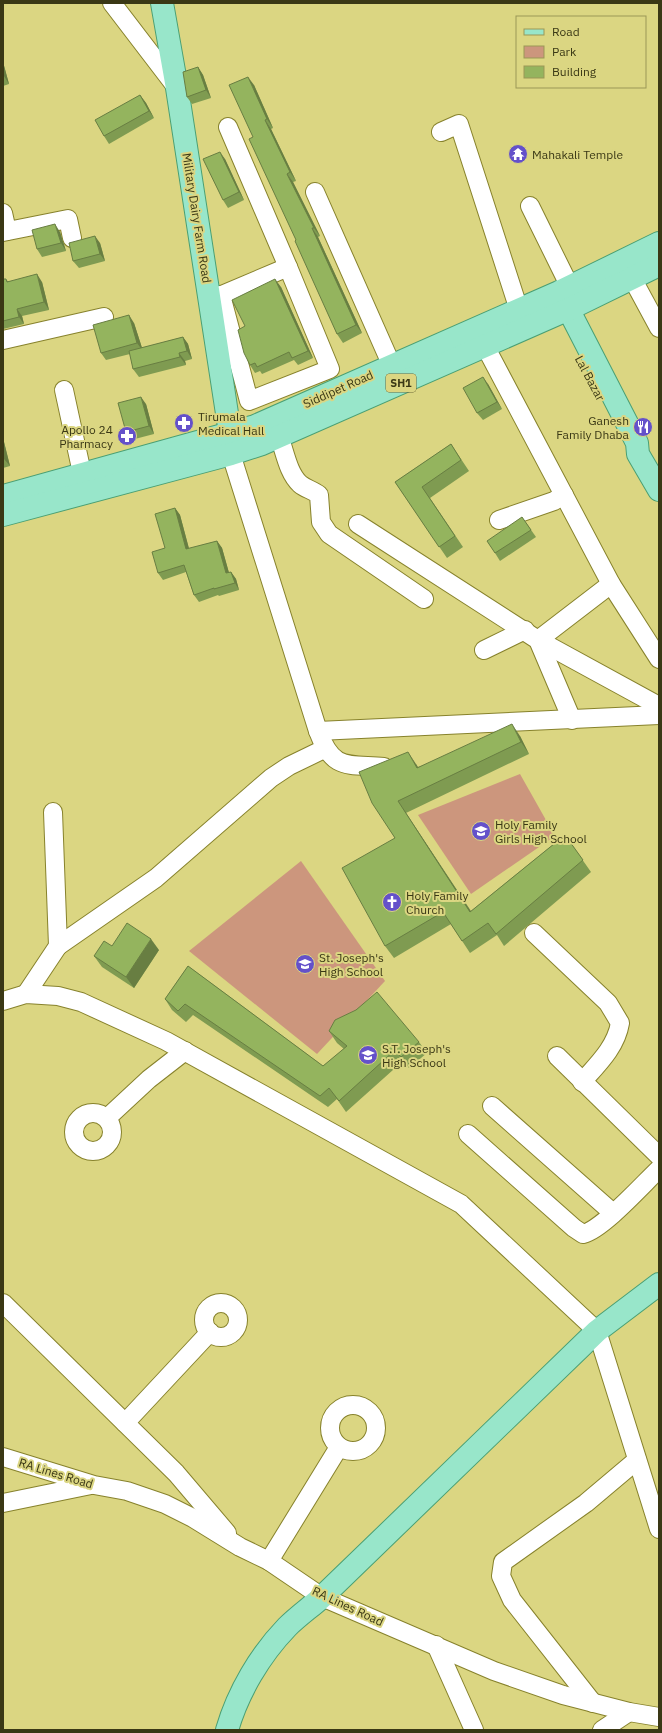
<svg xmlns="http://www.w3.org/2000/svg" width="662" height="1733" font-family="'IBM Plex Sans',sans-serif">
  <rect width="100%" height="100%" fill="#dbd682"/>
  <g fill="#cc967d">
    <polygon points="520,774 555,836 471,894 418,815"/>
    <polygon points="301,861 385,981 317,1054 189,951"/>
  </g>
  <g fill="none" stroke-linecap="round" stroke-linejoin="round">
    <defs>
      <g id="minor">
        <polyline points="112,3 177,88"/>
        <polyline points="441,132 459,124 519,310"/>
        <polyline points="315,192 392,366"/>
        <polyline points="530,206 570,287"/>
        <polyline points="3,213 7,231"/>
        <polyline points="3,232 68,219 72,238"/>
        <polyline points="632,278 659,328"/>
        <polyline points="221,295 249,401 330,369 288,267"/>
        <polyline points="210,300 288,267 228,127"/>
        <polyline points="3,340 104,317"/>
        <polyline points="485,346 611,584 659,659"/>
        <polyline points="64,390 82,473"/>
        <path d="M279,436c6,16 9,37 21,48 6,5 13,6 19,11l2,27 8,12 95,65"/>
        <path d="M231,454l87,277c15,40 28,33 66,36"/>
        <polyline points="499,520 554,501 564,495"/>
        <polyline points="358,524 538,640 572,720"/>
        <polyline points="611,584 538,640 659,706"/>
        <polyline points="484,650 525,630"/>
        <polyline points="318,731 659,715"/>
        <path d="M534,933l74,70 12,20c-4,24 -22,41 -38,59"/>
        <polyline points="58,946 156,878 271,778 289,766 324,749"/>
        <polyline points="26,994 58,946 53,812"/>
        <polyline points="3,1001 26,994 58,996 81,1002 166,1041 461,1204 597,1331 659,1529"/>
        <polyline points="557,1056 659,1156"/>
        <polyline points="492,1106 613,1213"/>
        <circle cx="93" cy="1132" r="19"/>
        <polyline points="107,1118 149,1079 185,1051"/>
        <path d="M468,1134l106,94 9,6c20,-5 60,-50 76,-65"/>
        <polyline points="3,1303 176,1473 227,1533"/>
        <circle cx="221" cy="1320" r="17"/>
        <circle cx="353" cy="1428" r="23"/>
        <polyline points="125,1423 210,1332"/>
        <polyline points="3,1457 94,1485 127,1491 165,1504 193,1518 240,1547 269,1561 322,1597 494,1671 563,1695 629,1712 659,1717"/>
        <polyline points="3,1503 91,1485"/>
        <polyline points="269,1561 339,1447"/>
        <polyline points="436,1645 474,1730"/>
        <polyline points="593,1703 512,1600 501,1576 503,1562 586,1503 637,1460"/>
        <polyline points="602,1730 629,1712"/>
      </g>
      <g id="major">
        <polyline points="162,3 177,88 230,433 231,448"/>
        <polyline points="562,297 632,433 637,443 638,454 659,490"/>
        <polyline points="3,496 255,426 559,292 659,243"/>
        <polyline points="3,515 231,454 262,444 569,309 659,265"/>
        <path d="M227,1730c11,-38 33,-75 60,-103 11,-11 24,-20 35,-30l275,-266 62,-47"/>
      </g>
    </defs>
    <use href="#minor" stroke="#87822c" stroke-width="20"/>
    <use href="#major" stroke="#4a9f73" stroke-width="24"/>
    <use href="#minor" stroke="#fff" stroke-width="18"/>
    <use href="#major" stroke="#98e6ca" stroke-width="22"/>
  </g>
  <g fill="#7f9b51">
    <polygon points="3,62 9,84 3,86"/>
    <polygon points="198,67 203,75 211,98 192,104 187,97"/>
    <polygon points="254,85 273,128 271,129 296,181 293,182 320,236 318,237 362,333 343,343 337,334 253,137"/>
    <polygon points="140,95 146,103 154,118 109,144 104,136"/>
    <polygon points="225,159 244,200 228,208 223,200"/>
    <polygon points="60,232 66,251 42,257 37,249"/>
    <polygon points="100,243 105,261 79,268 73,261"/>
    <polygon points="3,279 8,281 42,282 49,310 22,316 24,324 3,329"/>
    <polygon points="281,287 313,358 298,365 294,360 262,374 260,371 255,373 250,365 245,326"/>
    <polygon points="134,323 142,348 183,337 188,344 192,359 185,361 186,365 139,377 133,369 130,354 106,360 101,353"/>
    <polygon points="488,384 502,409 483,420 477,413"/>
    <polygon points="146,404 154,434 131,440 126,432"/>
    <polygon points="3,440 4,442 10,466 3,468"/>
    <polygon points="451,444 469,471 430,498 463,547 447,558 395,482"/>
    <polygon points="175,508 180,515 189,549 217,541 222,548 229,573 231,572 236,579 239,590 219,596 218,595 199,602 194,595 186,572 163,580 158,573 165,548"/>
    <polygon points="522,517 536,537 500,561 495,553"/>
    <polygon points="520,736 529,754 406,813 471,911 565,835 591,872 504,946 497,935 470,953 451,924 394,958 385,946 395,838 359,772 416,764 418,767"/>
    <polygon points="159,950 134,988 102,967 94,956"/>
    <polygon points="188,966 323,1066 344,1049 337,1043 329,1031 419,1042 427,1053 409,1068 403,1061 346,1112 337,1099 328,1107 193,1015 186,1022 172,1010 165,999"/>
  </g>
  <g fill="#687e42">
    <polygon points="3,62 9,84 4,76 3,74"/>
    <polygon points="198,67 203,75 211,98 206,90"/>
    <polygon points="248,77 254,85 273,128 267,119"/>
    <polygon points="140,95 146,103 154,118 149,111"/>
    <polygon points="265,120 271,129 296,181 290,172"/>
    <polygon points="220,152 225,159 244,200 239,192"/>
    <polygon points="287,174 293,182 320,236 314,228"/>
    <polygon points="55,224 60,232 66,251 61,243"/>
    <polygon points="312,228 318,237 362,333 356,325"/>
    <polygon points="95,236 100,243 105,261 100,254"/>
    <polygon points="37,274 42,282 49,310 44,302"/>
    <polygon points="275,279 281,287 313,358 308,351"/>
    <polygon points="17,309 22,316 24,324 19,317"/>
    <polygon points="129,315 134,323 143,351 137,343"/>
    <polygon points="183,337 188,344 192,359 187,351"/>
    <polygon points="179,353 185,361 186,365 180,357"/>
    <polygon points="483,377 488,384 502,409 497,402"/>
    <polygon points="141,397 146,404 154,434 149,426"/>
    <polygon points="3,440 4,442 10,466 4,459 3,453"/>
    <polygon points="175,508 180,515 191,556 186,549"/>
    <polygon points="217,541 222,548 231,580 226,573"/>
    <polygon points="231,572 236,579 239,590 235,583"/>
    <polygon points="512,724 520,736 529,754 521,742"/>
    <polygon points="408,752 416,764 425,780 417,768"/>
    <polygon points="398,801 406,813 479,924 470,912"/>
    <polygon points="151,939 159,950 134,988 126,977"/>
  </g>
  <g fill="#94b45e" stroke="#687e42">
    <polygon points="198,67 206,90 187,97 183,72"/>
    <polygon points="248,77 267,119 265,120 290,172 287,174 314,228 312,228 356,325 337,334 295,241 296,240 249,139 253,137 229,85"/>
    <polygon points="140,95 149,111 104,136 95,120"/>
    <polygon points="220,152 239,192 223,200 203,159"/>
    <polygon points="55,224 61,243 37,249 32,230"/>
    <polygon points="95,236 100,254 73,261 69,243"/>
    <polygon points="37,274 44,302 17,309 19,317 3,321 3,279 6,279 7,282"/>
    <polygon points="275,279 308,351 292,358 289,352 257,367 255,363 250,365 244,353 238,330 245,326 232,300"/>
    <polygon points="129,315 137,343 101,353 93,325"/>
    <polygon points="183,337 187,351 179,353 180,357 133,369 129,351"/>
    <polygon points="483,377 497,402 477,413 463,388"/>
    <polygon points="141,397 149,426 126,432 118,403"/>
    <polygon points="451,444 461,460 422,487 455,536 439,547 395,482"/>
    <polygon points="175,508 186,549 217,541 226,573 231,572 235,583 214,589 214,588 194,595 184,565 158,573 152,552 165,548 155,514"/>
    <polygon points="522,517 531,530 495,553 487,541"/>
    <polygon points="512,724 521,742 398,801 470,912 565,835 583,860 496,934 488,923 462,941 443,912 385,946 342,868 395,838 372,803 359,772 408,752 417,768"/>
    <polygon points="127,923 151,939 126,977 94,956 104,941 112,946"/>
    <polygon points="188,966 323,1066 347,1046 329,1031 335,1020 356,1010 377,992 419,1042 401,1057 395,1050 339,1101 329,1088 320,1096 185,1004 178,1011 165,999"/>
  </g>
  <defs>
    <symbol id="temple-disc" viewBox="-11 -11 22 22"><circle r="9.5" fill="#6451ca" stroke="#dbd682"/><path d="M0-6L5-2H3V0L6.5 2.5H4V6H1.5V3h-3V6H-4V2.5H-6.5L-3 0V-2H-5Z" fill="#fff"/></symbol>
    <symbol id="pharmacy-disc" viewBox="-11 -11 22 22"><circle r="9.5" fill="#6451ca" stroke="#dbd682"/><path d="M-2-6h4v4h4v4h-4v4h-4v-4h-4v-4h4Z" fill="#fff"/></symbol>
    <symbol id="restaurant-disc" viewBox="-11 -11 22 22"><circle r="9.5" fill="#6451ca" stroke="#dbd682"/><path d="M-5-6h1v4h1v-4h1v4h1v-4h1v5L-1.5 .5V6h-2V.5L-5-1ZM5-6V6H3V1.5H1.5Q1.5-4 5-6Z" fill="#fff"/></symbol>
    <symbol id="school-disc" viewBox="-11 -11 22 22"><circle r="9.5" fill="#6451ca" stroke="#dbd682"/><path d="M0-5L7-2L0 1L-7-2ZM-4 1L0 2.5L4 1V4Q0 6-4 4Z" fill="#fff"/></symbol>
    <symbol id="church-disc" viewBox="-11 -11 22 22"><circle r="9.5" fill="#6451ca" stroke="#dbd682"/><path d="M-1.2-6h2.4v3.5h3.3v2.4h-3.3V6h-2.4V-.1h-3.3v-2.4h3.3Z" fill="#fff"/></symbol>
  </defs>
  <g fill-rule="evenodd">
    <use href="#temple-disc" x="507" y="143" width="22" height="22"/>
    <use href="#pharmacy-disc" x="173" y="412" width="22" height="22"/>
    <use href="#restaurant-disc" x="632" y="416" width="22" height="22"/>
    <use href="#pharmacy-disc" x="116" y="425" width="22" height="22"/>
    <use href="#school-disc" x="470" y="820" width="22" height="22"/>
    <use href="#church-disc" x="381" y="891" width="22" height="22"/>
    <use href="#school-disc" x="294" y="953" width="22" height="22"/>
    <use href="#school-disc" x="357" y="1044" width="22" height="22"/>
  </g>
  <g text-anchor="middle" dominant-baseline="central" stroke-width="4" stroke-linejoin="round" paint-order="stroke">
    <rect fill="#dbd682" stroke="#6a6736" stroke-width="1" x="386" y="374" width="30" height="18" rx="3"/>
    <g font-size="11" font-weight="bold" fill="#3a3815">
      <text x="401" y="383">SH1</text>
    </g>
    <g font-size="12" fill="#3a3815" stroke="#dbd682" text-anchor="start">
      <text x="532" y="154">Mahakali Temple</text>
      <text x="198" y="416">Tirumala<tspan x="198" dy="14">Medical Hall</tspan></text>
      <text x="629" y="420" text-anchor="end">Ganesh<tspan x="629" dy="14">Family Dhaba</tspan></text>
      <text x="113" y="429" text-anchor="end">Apollo 24<tspan x="113" dy="14">Pharmacy</tspan></text>
      <text x="495" y="824">Holy Family<tspan x="495" dy="14">Girls High School</tspan></text>
      <text x="406" y="895">Holy Family<tspan x="406" dy="14">Church</tspan></text>
      <text x="319" y="957">St. Joseph's<tspan x="319" dy="14">High School</tspan></text>
      <text x="382" y="1048">S.T. Joseph's<tspan x="382" dy="14">High School</tspan></text>
    </g>
    <g font-size="12" fill="#3a3815" stroke="#dbd682">
      <text transform="translate(197 218) rotate(81)">Military Dairy Farm Road</text>
      <text transform="translate(590 378) rotate(62)">Lal Bazar</text>
      <text transform="translate(338 389) rotate(-24)">Siddipet Road</text>
      <text transform="translate(56 1473) rotate(17)">RA Lines Road</text>
      <text transform="translate(348 1606) rotate(25)">RA Lines Road</text>
    </g>
  </g>
  <rect width="662" height="1733" fill="none" stroke="#3a3815" stroke-width="8"/>
  <rect x="516" y="16" width="130" height="72" fill="#dbd682" stroke="#9b9756"/>
  <rect x="524" y="29" width="20" height="6" fill="#98e6ca" stroke="#9b9756"/>
  <text x="552" y="36" font-size="12" fill="#3a3815">Road</text>
  <rect x="524" y="46" width="20" height="12" fill="#cc967d" stroke="#9b9756"/>
  <text x="552" y="56" font-size="12" fill="#3a3815">Park</text>
  <rect x="524" y="66" width="20" height="12" fill="#94b45e" stroke="#9b9756"/>
  <text x="552" y="76" font-size="12" fill="#3a3815">Building</text>
</svg>
